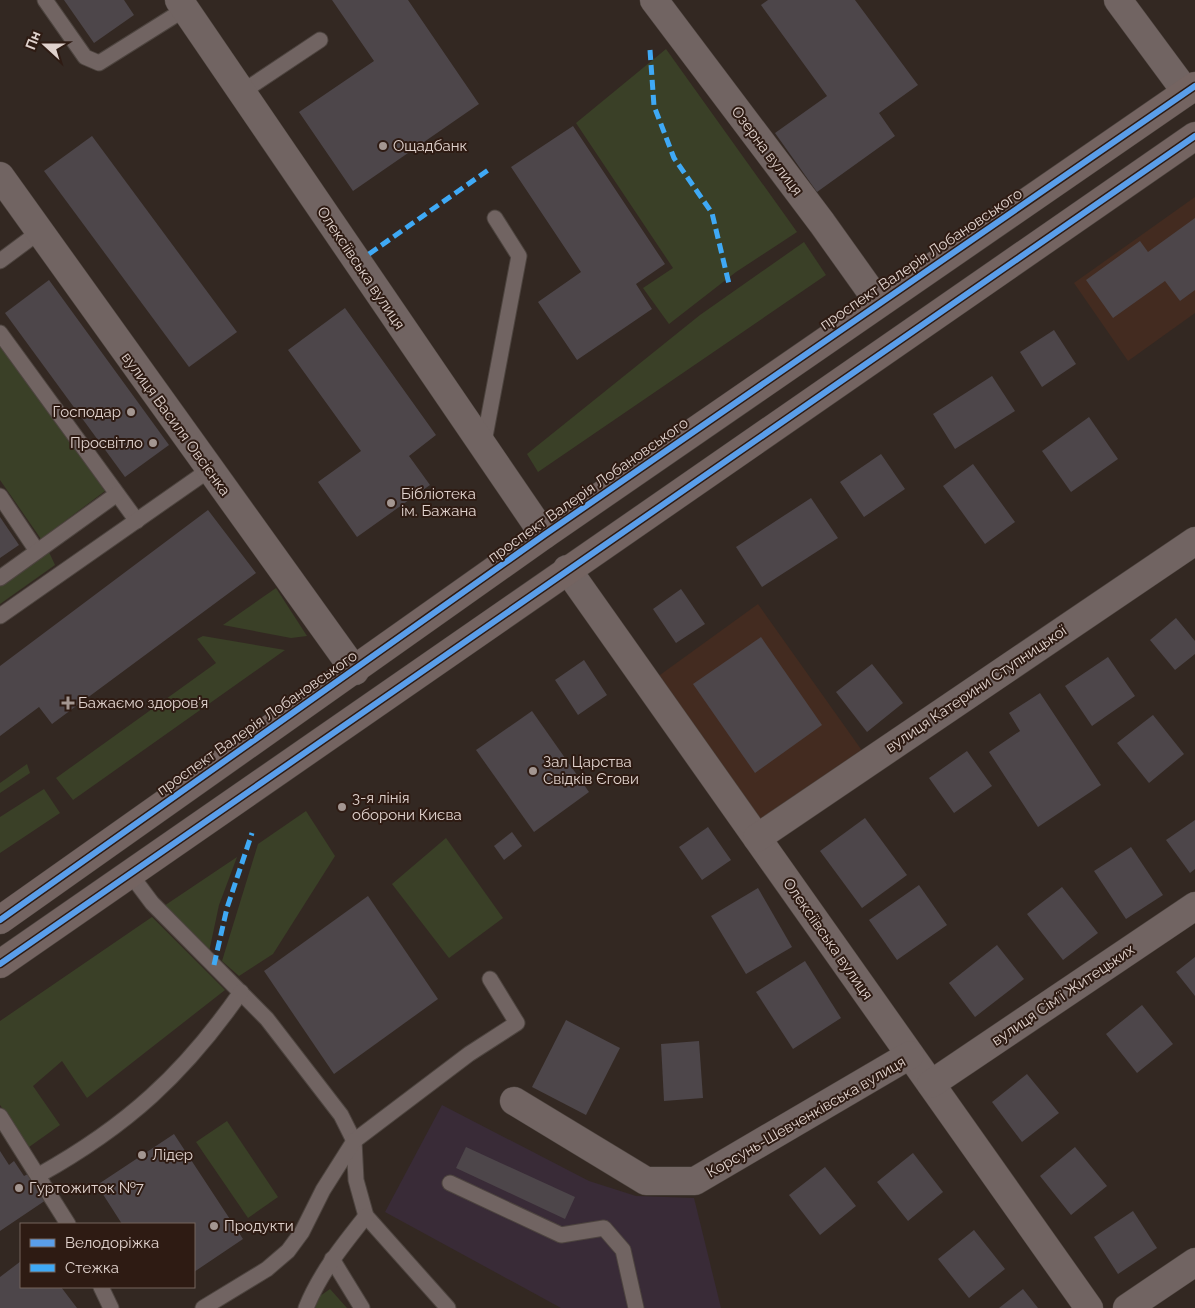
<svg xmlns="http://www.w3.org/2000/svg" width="1195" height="1308" font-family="Raleway,sans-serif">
  <rect width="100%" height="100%" fill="#332822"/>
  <g fill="#432b20">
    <polygon points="1195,197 1195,313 1128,361 1074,283"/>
    <polygon points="758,604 863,752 762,821 753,818 653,680"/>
  </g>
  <polygon fill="#392b37" points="442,1105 589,1181 636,1196 694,1198 721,1308 561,1308 385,1212"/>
  <g fill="#3a4027">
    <polygon points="666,49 797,232 736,272 669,324 643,288 673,268 576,123"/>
    <polygon points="804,242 826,275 538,472 527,454 700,315"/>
    <polygon points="0,344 105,491 41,539 0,480"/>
    <polygon points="48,550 55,565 0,604 0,585"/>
    <polygon points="276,588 307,636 291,638 223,625"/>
    <polygon points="203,636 285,650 73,800 56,778 216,663 197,639"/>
    <polygon points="27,764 30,773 0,793 0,783"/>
    <polygon points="44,789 60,813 0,853 0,817"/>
    <polygon points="306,811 335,856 273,954 239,976 222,961 258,844"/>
    <polygon points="446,838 503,918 449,958 392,884"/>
    <polygon points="237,857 219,905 209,952 164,906"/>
    <polygon points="152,917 225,990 87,1098 62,1061 33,1086 60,1125 29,1147 0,1105 0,1021"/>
    <polygon points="227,1121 278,1197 248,1218 196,1142"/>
    <polygon points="330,1289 347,1308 315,1308 320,1296"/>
  </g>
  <g fill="#4d464a">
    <polygon points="64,0 124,0 134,15 94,43"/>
    <polygon points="332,0 408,0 479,104 353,191 299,112 374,61"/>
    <polygon points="768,0 855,0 918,85 879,113 895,136 817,192 775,133 827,96 761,5"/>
    <polygon points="573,126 665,264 636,284 652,309 577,360 538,302 581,272 511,167"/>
    <polygon points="92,136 237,332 189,367 44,171"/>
    <polygon points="1195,218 1195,290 1180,301 1165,281 1113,318 1086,280 1140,241 1148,252"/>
    <polygon points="49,280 169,445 125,477 5,313"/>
    <polygon points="345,308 436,435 409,456 430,485 357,537 318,482 361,451 288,350"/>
    <polygon points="1054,330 1076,364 1042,387 1020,352"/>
    <polygon points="992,376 1015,411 955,449 933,414"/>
    <polygon points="1089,417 1118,459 1071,492 1042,451"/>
    <polygon points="881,454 905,489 864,517 840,482"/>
    <polygon points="973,464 1015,522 985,544 943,486"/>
    <polygon points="811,498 838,538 762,587 736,547"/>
    <polygon points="208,510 256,573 52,724 39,707 0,736 0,666"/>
    <polygon points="0,517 19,545 0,558"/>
    <polygon points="681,589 705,624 676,643 653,609"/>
    <polygon points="1176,618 1195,641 1195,654 1175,670 1150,640"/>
    <polygon points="761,637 822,725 755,773 693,684"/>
    <polygon points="1108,657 1135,696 1092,726 1065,686"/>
    <polygon points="584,660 607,695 578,715 555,680"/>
    <polygon points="872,664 903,703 867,732 836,692"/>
    <polygon points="1040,693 1101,785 1038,827 989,752 1020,731 1009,713"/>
    <polygon points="532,711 589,792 534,832 476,750"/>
    <polygon points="1153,715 1184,754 1149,783 1117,743"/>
    <polygon points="967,751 992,786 954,813 929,778"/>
    <polygon points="865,818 907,875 862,908 820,851"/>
    <polygon points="1195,820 1195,869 1190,873 1166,840"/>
    <polygon points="708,827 731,860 702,880 679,847"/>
    <polygon points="512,832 522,846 504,860 494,846"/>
    <polygon points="1131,847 1163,895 1126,919 1094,871"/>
    <polygon points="919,885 947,925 897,960 869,920"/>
    <polygon points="1062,887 1098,933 1063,960 1027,914"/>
    <polygon points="758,888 792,947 746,974 711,916"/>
    <polygon points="368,896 438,999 334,1074 264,971"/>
    <polygon points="997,945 1024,979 975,1017 949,983"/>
    <polygon points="1195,957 1195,996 1176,972"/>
    <polygon points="805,961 841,1018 793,1049 756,992"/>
    <polygon points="1142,1005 1173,1044 1137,1073 1106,1034"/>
    <polygon points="566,1020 620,1048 586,1115 532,1087"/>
    <polygon points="699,1041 703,1098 664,1101 661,1044"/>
    <polygon points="1027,1074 1059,1113 1022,1142 992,1102"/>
    <polygon points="174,1134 243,1239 194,1272 194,1224 122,1224 97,1185"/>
    <polygon points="466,1147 575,1197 565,1219 456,1168"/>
    <polygon points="1075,1147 1107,1186 1071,1215 1040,1176"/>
    <polygon points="0,1151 9,1165 14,1161 24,1176 28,1174 46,1200 0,1231"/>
    <polygon points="913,1153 943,1192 908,1221 877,1182"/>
    <polygon points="825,1167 856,1206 820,1235 789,1195"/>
    <polygon points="1133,1211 1157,1248 1118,1274 1094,1237"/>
    <polygon points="974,1230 1005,1269 969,1298 938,1259"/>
    <polygon points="21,1261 21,1287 61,1287 77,1308 0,1308 0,1277"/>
    <polygon points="1023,1289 1038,1308 999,1308"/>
  </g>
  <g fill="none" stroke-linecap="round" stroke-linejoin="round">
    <defs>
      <g id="service">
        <polyline points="45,0 85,57 99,63 185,9"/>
        <polyline points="242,92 320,40"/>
        <polyline points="0,261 39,232"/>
        <polyline points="0,333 137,521"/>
        <polyline points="483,447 519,256 495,218"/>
        <polyline points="0,496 37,551"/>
        <polyline points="0,578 117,494"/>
        <polyline points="0,616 209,470"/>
        <polyline points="131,875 152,903 267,1019 341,1115 354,1141 356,1180 366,1216 448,1308"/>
        <polyline points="0,1116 68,1224"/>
        <path d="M39,1175c88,-49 145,-101 202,-183"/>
        <polyline points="450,1183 561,1235 604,1228 623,1250 636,1308"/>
        <polyline points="332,1259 362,1308"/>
        <polyline points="101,1287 111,1308"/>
        <polyline points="203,1308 267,1269 288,1251 302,1232 323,1190 354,1141 469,1054 517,1023 490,979"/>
        <path d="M306,1308c14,-35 37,-63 60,-92"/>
      </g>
      <g id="minor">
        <polyline points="179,0 544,535"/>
        <polyline points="654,0 822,223 879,303"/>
        <polyline points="1118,0 1186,92"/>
        <polyline points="0,176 355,671"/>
        <polyline points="567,569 1089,1308"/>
        <polyline points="757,838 1195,541"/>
        <polyline points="931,1084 1195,906"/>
        <polyline points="514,1101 646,1181 695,1181 910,1055"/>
        <polyline points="1127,1308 1195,1262"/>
      </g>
      <g id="primary">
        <polyline points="0,920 544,535 1195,86"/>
        <polyline points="0,964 1195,136"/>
      </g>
    </defs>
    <use href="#service" stroke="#4d443f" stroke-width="17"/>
    <use href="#minor" stroke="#4d443f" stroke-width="29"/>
    <use href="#primary" stroke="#4d443f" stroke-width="29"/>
    <use href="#service" stroke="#716462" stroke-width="15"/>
    <use href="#minor" stroke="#716462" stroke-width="28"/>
    <use href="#primary" stroke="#746461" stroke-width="28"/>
    <g stroke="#3fa9f5" stroke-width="5" stroke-dasharray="10 5" stroke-linecap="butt">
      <polyline points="650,50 654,106 674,158 712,213 729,284"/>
      <polyline points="369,254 491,168"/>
      <polyline points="214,965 227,908 252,833"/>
    </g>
    <defs>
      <g id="cycleway">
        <polyline points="0,920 544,535 1195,86"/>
        <polyline points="0,964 1195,136"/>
      </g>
    </defs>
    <use href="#cycleway" stroke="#2e1b13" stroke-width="9"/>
    <use href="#cycleway" stroke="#5a9eea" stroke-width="6"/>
  </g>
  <g fill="#a39691" stroke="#2e1b13" stroke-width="2">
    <circle cx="383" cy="146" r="5"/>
    <circle cx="131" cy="412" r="5"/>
    <circle cx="153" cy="443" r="5"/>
    <circle cx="391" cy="503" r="5"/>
    <path d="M65.5 695.5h5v5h5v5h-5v5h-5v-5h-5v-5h5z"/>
    <circle cx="533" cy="771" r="5"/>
    <circle cx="342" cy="807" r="5"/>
    <circle cx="142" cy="1155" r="5"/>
    <circle cx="19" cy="1188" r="5"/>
    <circle cx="214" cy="1226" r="5"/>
  </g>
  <g text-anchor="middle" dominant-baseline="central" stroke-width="4" stroke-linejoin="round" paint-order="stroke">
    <g font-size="15" fill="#e0d2cd" stroke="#2e1b13" text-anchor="start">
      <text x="393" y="146">Ощадбанк</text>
      <text x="121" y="412" text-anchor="end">Господар</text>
      <text x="143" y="443" text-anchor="end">Просвітло</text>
      <text x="401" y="494">Бібліотека<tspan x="401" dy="17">ім. Бажана</tspan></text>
      <text x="78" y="703">Бажаємо здоров'я</text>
      <text x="543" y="762">Зал Царства<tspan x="543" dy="17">Свідків Єгови</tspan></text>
      <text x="352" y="798">3-я лінія<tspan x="352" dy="17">оборони Києва</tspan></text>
      <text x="152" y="1155">Лідер</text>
      <text x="29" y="1188">Гуртожиток №7</text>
      <text x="224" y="1226">Продукти</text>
    </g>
    <g font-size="15" fill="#e0d2cd" stroke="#2e1b13">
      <text transform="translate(767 151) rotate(53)">Озерна вулиця</text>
      <text transform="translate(921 259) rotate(-34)">проспект Валерія Лобановського</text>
      <text transform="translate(361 268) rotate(56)">Олексіївська вулиця</text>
      <text transform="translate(176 424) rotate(54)">вулиця Василя Овсієнка</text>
      <text transform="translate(588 490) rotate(-35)">проспект Валерія Лобановського</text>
      <text transform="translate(976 689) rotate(-34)">вулиця Катерини Ступницької</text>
      <text transform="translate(257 723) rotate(-35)">проспект Валерія Лобановського</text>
      <text transform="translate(828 939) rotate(55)">Олексіївська вулиця</text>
      <text transform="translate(1063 995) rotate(-34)">вулиця Сімʼї Житецьких</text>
      <text transform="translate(806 1117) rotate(-30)">Корсунь-Шевченківська вулиця</text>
    </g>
  </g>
  <rect x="20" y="1223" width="175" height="65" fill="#2e1b13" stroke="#75645d"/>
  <rect x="30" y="1239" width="25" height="8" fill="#5a9eea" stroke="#75645d"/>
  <text x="65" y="1248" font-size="15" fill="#e0d2cd">Велодоріжка</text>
  <rect x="30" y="1264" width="25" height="8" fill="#3fa9f5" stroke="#75645d"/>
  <text x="65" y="1273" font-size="15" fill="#e0d2cd">Стежка</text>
  <g transform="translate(45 45) rotate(291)" stroke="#2e1b13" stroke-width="4" paint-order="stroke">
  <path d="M0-4L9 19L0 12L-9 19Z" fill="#e0d2cd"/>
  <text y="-8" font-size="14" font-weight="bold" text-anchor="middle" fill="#e0d2cd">Пн</text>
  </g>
</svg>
